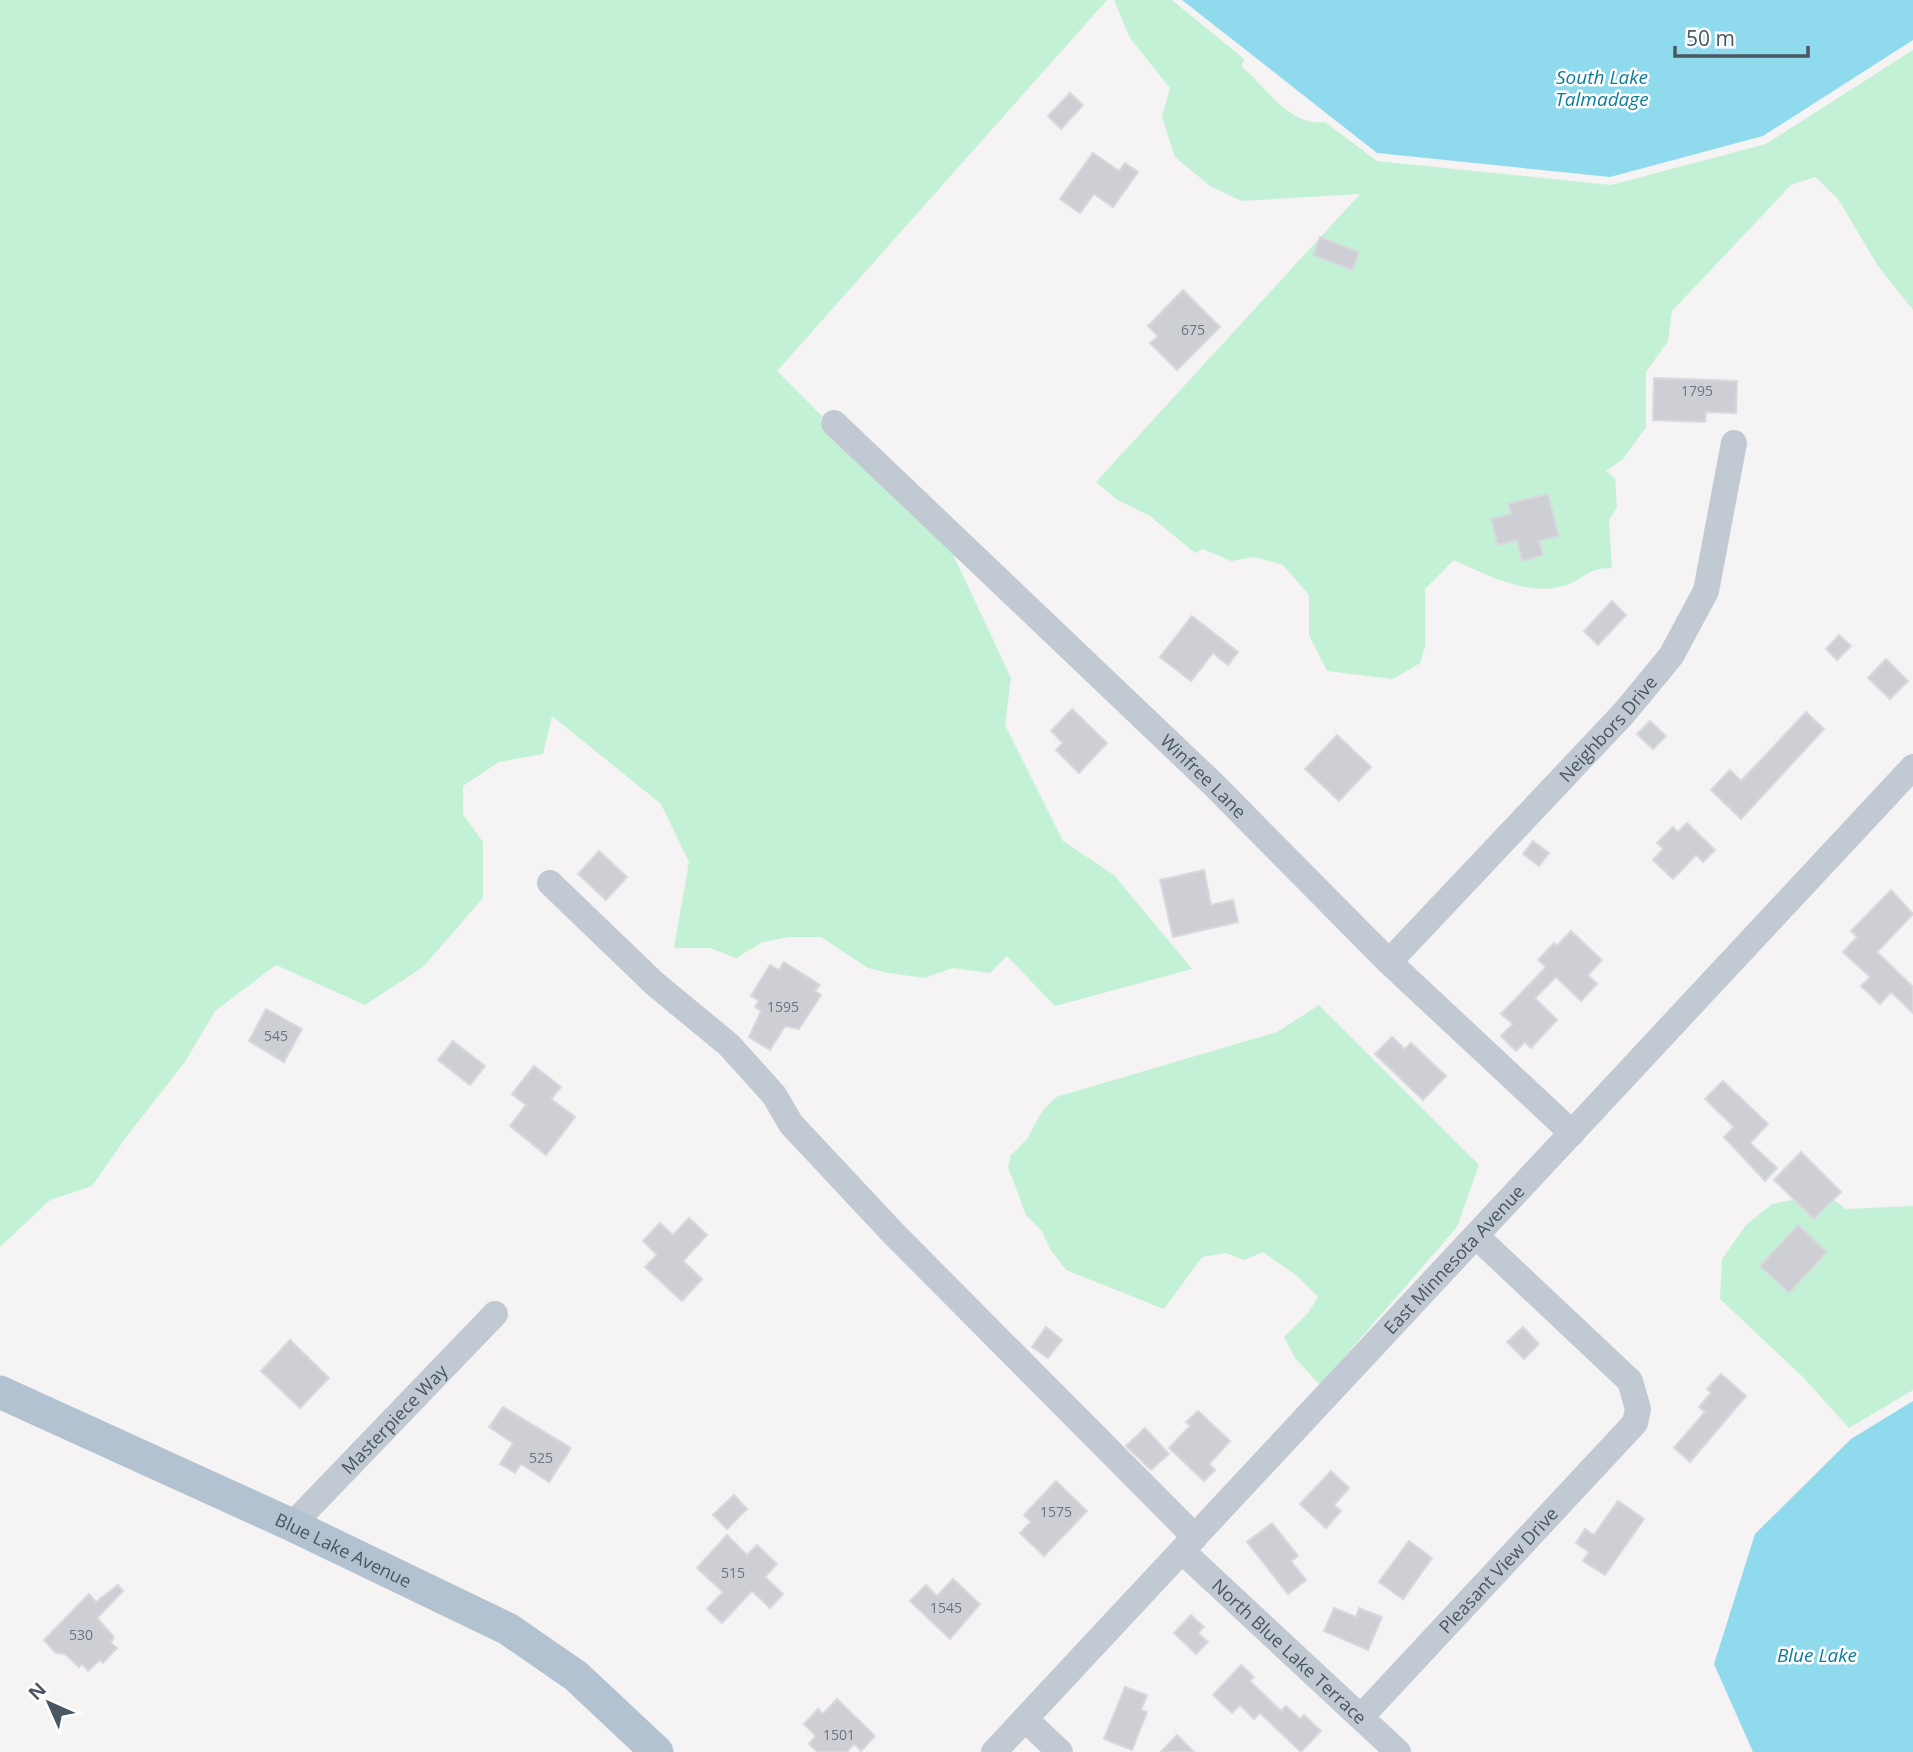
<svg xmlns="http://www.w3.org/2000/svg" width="1913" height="1752" font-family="'Open Sans',sans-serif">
  <rect width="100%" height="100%" fill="#f5f3f3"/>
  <g fill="#c3f1d5">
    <polygon points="0,0 1107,0 777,371 822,416 820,422 907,511 951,550 1011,678 1005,725 1063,841 1114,875 1192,969 1055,1006 1007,956 990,973 953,968 924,978 889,973 868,968 821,937 789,937 763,942 736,958 710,948 674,948 689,862 661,804 552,716 543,754 499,762 463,786 463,814 483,842 483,898 423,967 365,1005 276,965 215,1011 185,1062 127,1136 92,1186 50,1200 0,1247"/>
    <path d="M1114,0h58l72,59 -2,8c25,21 48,60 83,55l52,39 234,24 155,-41 147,-94v260l-35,-44 -40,-67 -23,-22 -24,8 -119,126 -4,30 -22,31v55l-23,32 -17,12 9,7 2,29 -8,13 3,48c-28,0 -28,13 -49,18 -39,10 -75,-11 -109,-26l-29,29v58l-5,16 -27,16 -66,-8 -18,-36v-40l-26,-30 -28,-8 -24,4 -28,-12 -8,4 -45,-37 -34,-17 -20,-17 264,-288 -118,7 -32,-15 -35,-29 -13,-40 8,-29 -40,-50z"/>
    <polygon points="1319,1005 1479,1165 1457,1227 1320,1385 1295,1358 1284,1337 1308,1313 1318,1297 1296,1275 1263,1252 1244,1260 1226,1253 1202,1257 1164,1309 1066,1270 1050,1249 1042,1231 1026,1215 1008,1167 1011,1155 1027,1139 1043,1110 1056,1097 1277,1032"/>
    <polygon points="1825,1193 1846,1209 1913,1206 1913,1390 1849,1428 1804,1378 1720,1299 1722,1259 1746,1225 1772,1204"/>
  </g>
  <g fill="#90daee">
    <polygon points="1182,0 1913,0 1913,40 1763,136 1610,177 1377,153"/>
    <polygon points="1913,1401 1913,1752 1753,1752 1714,1664 1755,1534 1851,1439"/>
  </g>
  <g fill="#cdcfd5" stroke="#d7d9de" stroke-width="2">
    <polygon points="1070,93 1083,105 1061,129 1048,116"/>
    <polygon points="1093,153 1119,171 1125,163 1138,172 1113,207 1094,194 1080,213 1060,199"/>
    <polygon points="1320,237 1359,252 1352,270 1313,255"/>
    <polygon points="1183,290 1220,327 1177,370 1150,343 1158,336 1148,326"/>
    <polygon points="1654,378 1737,381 1736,413 1706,412 1705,422 1653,420"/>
    <polygon points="1548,494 1559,536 1539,541 1543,555 1522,561 1517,540 1498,545 1491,519 1511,514 1508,504"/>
    <polygon points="1612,601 1626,615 1598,645 1584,631"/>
    <polygon points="1192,616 1238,652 1228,665 1213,653 1191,681 1160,657"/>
    <polygon points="1839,635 1851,646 1837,660 1826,649"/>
    <polygon points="1886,659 1908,681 1890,699 1868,678"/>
    <polygon points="1072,709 1107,743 1079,773 1056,750 1063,743 1051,731"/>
    <polygon points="1806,712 1824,729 1741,819 1711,790 1730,770 1741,781"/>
    <polygon points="1650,721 1666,736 1653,749 1637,734"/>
    <polygon points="1337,735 1371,767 1339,801 1305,769"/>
    <polygon points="1687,823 1715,850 1703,862 1696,855 1673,879 1653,860 1663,849 1657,843 1673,827 1678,832"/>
    <polygon points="1533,841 1549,853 1539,866 1523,854"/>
    <polygon points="599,851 627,877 606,900 578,874"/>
    <polygon points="1204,870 1211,905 1233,900 1238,922 1173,937 1160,880"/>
    <polygon points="1891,890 1913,914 1877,952 1913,987 1913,1013 1891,992 1880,1004 1861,986 1870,977 1843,952 1857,937 1851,931"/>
    <polygon points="1571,931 1602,960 1588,975 1597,984 1581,1001 1556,977 1535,998 1557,1020 1531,1048 1525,1042 1516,1051 1501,1036 1513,1024 1501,1014 1546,967 1538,960 1554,943 1557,946"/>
    <polygon points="784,962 820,985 815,991 821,995 799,1029 785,1026 770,1050 749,1037 761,1011 755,1007 759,1001 751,996 770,965 779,970"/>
    <polygon points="266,1009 302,1029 284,1062 249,1041"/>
    <polygon points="1392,1037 1405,1049 1411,1043 1446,1076 1423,1100 1375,1054"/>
    <polygon points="453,1041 485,1066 470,1085 438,1060"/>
    <polygon points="534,1066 561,1087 551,1099 575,1117 546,1155 510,1126 526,1105 512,1094"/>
    <polygon points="1723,1081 1768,1124 1750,1143 1777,1168 1765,1181 1724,1137 1734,1127 1705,1099"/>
    <polygon points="1801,1152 1841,1192 1814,1219 1774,1180"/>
    <polygon points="689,1218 707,1235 683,1261 702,1279 682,1301 645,1267 657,1255 643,1241 660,1223 673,1235"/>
    <polygon points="1798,1225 1827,1252 1789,1293 1760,1266"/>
    <polygon points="1046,1327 1062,1340 1048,1358 1032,1347"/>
    <polygon points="1523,1327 1539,1344 1524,1359 1507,1342"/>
    <polygon points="290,1340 329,1378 300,1408 261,1371"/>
    <polygon points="1721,1374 1746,1396 1690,1462 1674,1448 1705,1412 1699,1407 1711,1393 1707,1389"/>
    <polygon points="503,1407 571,1448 549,1482 521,1464 515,1473 500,1464 513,1443 489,1427"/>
    <polygon points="1198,1411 1230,1441 1209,1464 1215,1470 1204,1481 1169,1448 1190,1426 1186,1422"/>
    <polygon points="1145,1428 1169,1454 1151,1470 1126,1446"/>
    <polygon points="1331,1471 1349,1488 1334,1505 1341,1511 1326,1528 1300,1504"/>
    <polygon points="1056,1481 1087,1511 1044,1556 1020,1533 1031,1522 1024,1515"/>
    <polygon points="734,1495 747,1509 727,1529 713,1515"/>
    <polygon points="1618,1501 1644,1519 1605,1575 1583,1561 1589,1552 1576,1543 1585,1529 1594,1535"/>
    <polygon points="1272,1523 1298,1556 1291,1561 1306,1580 1288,1594 1247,1542"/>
    <polygon points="727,1535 747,1555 757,1545 777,1564 765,1577 783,1594 770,1608 752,1591 722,1623 707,1609 723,1592 697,1568"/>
    <polygon points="1409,1541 1432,1558 1403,1599 1379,1582"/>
    <polygon points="953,1579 980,1604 950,1639 910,1601 926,1585 937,1596"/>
    <polygon points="118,1585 123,1591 97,1618 114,1637 111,1643 117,1648 103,1663 100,1660 88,1671 82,1664 79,1667 65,1654 56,1653 44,1640 89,1594 96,1602"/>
    <polygon points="1334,1608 1356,1617 1359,1608 1382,1617 1368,1650 1324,1631"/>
    <polygon points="1191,1615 1204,1627 1198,1633 1208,1642 1196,1654 1174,1633"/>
    <polygon points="1241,1665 1254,1677 1250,1681 1281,1711 1286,1706 1300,1719 1304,1715 1321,1731 1301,1752 1260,1713 1254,1719 1240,1705 1232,1713 1213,1695"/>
    <polygon points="1125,1687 1147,1695 1141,1710 1147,1712 1132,1750 1104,1739"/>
    <polygon points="837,1699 875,1736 861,1751 854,1744 847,1752 818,1752 809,1744 816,1736 804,1724 818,1709 823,1714"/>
    <polygon points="1177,1735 1194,1752 1161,1752"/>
  </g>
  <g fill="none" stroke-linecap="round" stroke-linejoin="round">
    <g stroke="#c1cad2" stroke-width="26">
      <path id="s1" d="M834,423l380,362 175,177 183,171"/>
      <polyline points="550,883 655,984 729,1045 774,1095 791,1124 893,1233 1195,1537"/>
      <path id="s2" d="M1389,962l235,-249 47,-57 35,-65 28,-148"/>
      <path id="s3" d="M292,1525l203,-211"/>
      <path id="s4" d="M1182,1551l216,201"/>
      <path id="s5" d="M1361,1717l274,-294 3,-14 -8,-28 -154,-145"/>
      <polyline points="1025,1719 1060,1752"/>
      <path id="s6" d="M994,1752l919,-985"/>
    </g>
    <path stroke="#b3c2d1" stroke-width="33" id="s7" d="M0,1392l292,133 216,104 68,47 81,76"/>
  </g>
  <g text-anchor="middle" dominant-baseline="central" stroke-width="5" stroke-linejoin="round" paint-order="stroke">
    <g font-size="14" fill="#6b747e">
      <text x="1193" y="329">675</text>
      <text x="1697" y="390">1795</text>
      <text x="783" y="1006">1595</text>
      <text x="276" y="1035">545</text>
      <text x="541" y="1457">525</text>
      <text x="1056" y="1511">1575</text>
      <text x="733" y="1572">515</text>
      <text x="946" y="1607">1545</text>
      <text x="81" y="1634">530</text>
      <text x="839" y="1734">1501</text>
    </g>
    <g font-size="18" fill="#4a5661" stroke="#fff">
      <text stroke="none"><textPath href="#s2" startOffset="320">Neighbors Drive</textPath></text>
      <text stroke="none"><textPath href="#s1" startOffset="511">Winfree Lane</textPath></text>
      <text stroke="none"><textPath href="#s6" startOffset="674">East Minnesota Avenue</textPath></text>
      <text stroke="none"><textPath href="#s3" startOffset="147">Masterpiece Way</textPath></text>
      <text stroke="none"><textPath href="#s7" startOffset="378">Blue Lake Avenue</textPath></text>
      <text stroke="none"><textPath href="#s5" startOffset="201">Pleasant View Drive</textPath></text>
      <text stroke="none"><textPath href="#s4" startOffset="147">North Blue Lake Terrace</textPath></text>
    </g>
    <g font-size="19" font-style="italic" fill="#0c7c9b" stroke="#fff">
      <text x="1602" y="77">South Lake<tspan x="1602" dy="22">Talmadage</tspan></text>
      <text x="1817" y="1655">Blue Lake</text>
    </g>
  </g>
  <g transform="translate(49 1703) rotate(315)" stroke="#ffffff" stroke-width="5" paint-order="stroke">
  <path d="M0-5L12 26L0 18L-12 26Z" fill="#4a5661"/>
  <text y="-10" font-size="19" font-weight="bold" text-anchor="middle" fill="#4a5661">N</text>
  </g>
  <path d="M1675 46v10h133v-10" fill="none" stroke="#4a5661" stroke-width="3.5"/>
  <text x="1686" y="46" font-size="21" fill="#4a5661" stroke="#ffffff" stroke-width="5" paint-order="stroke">50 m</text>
</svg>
